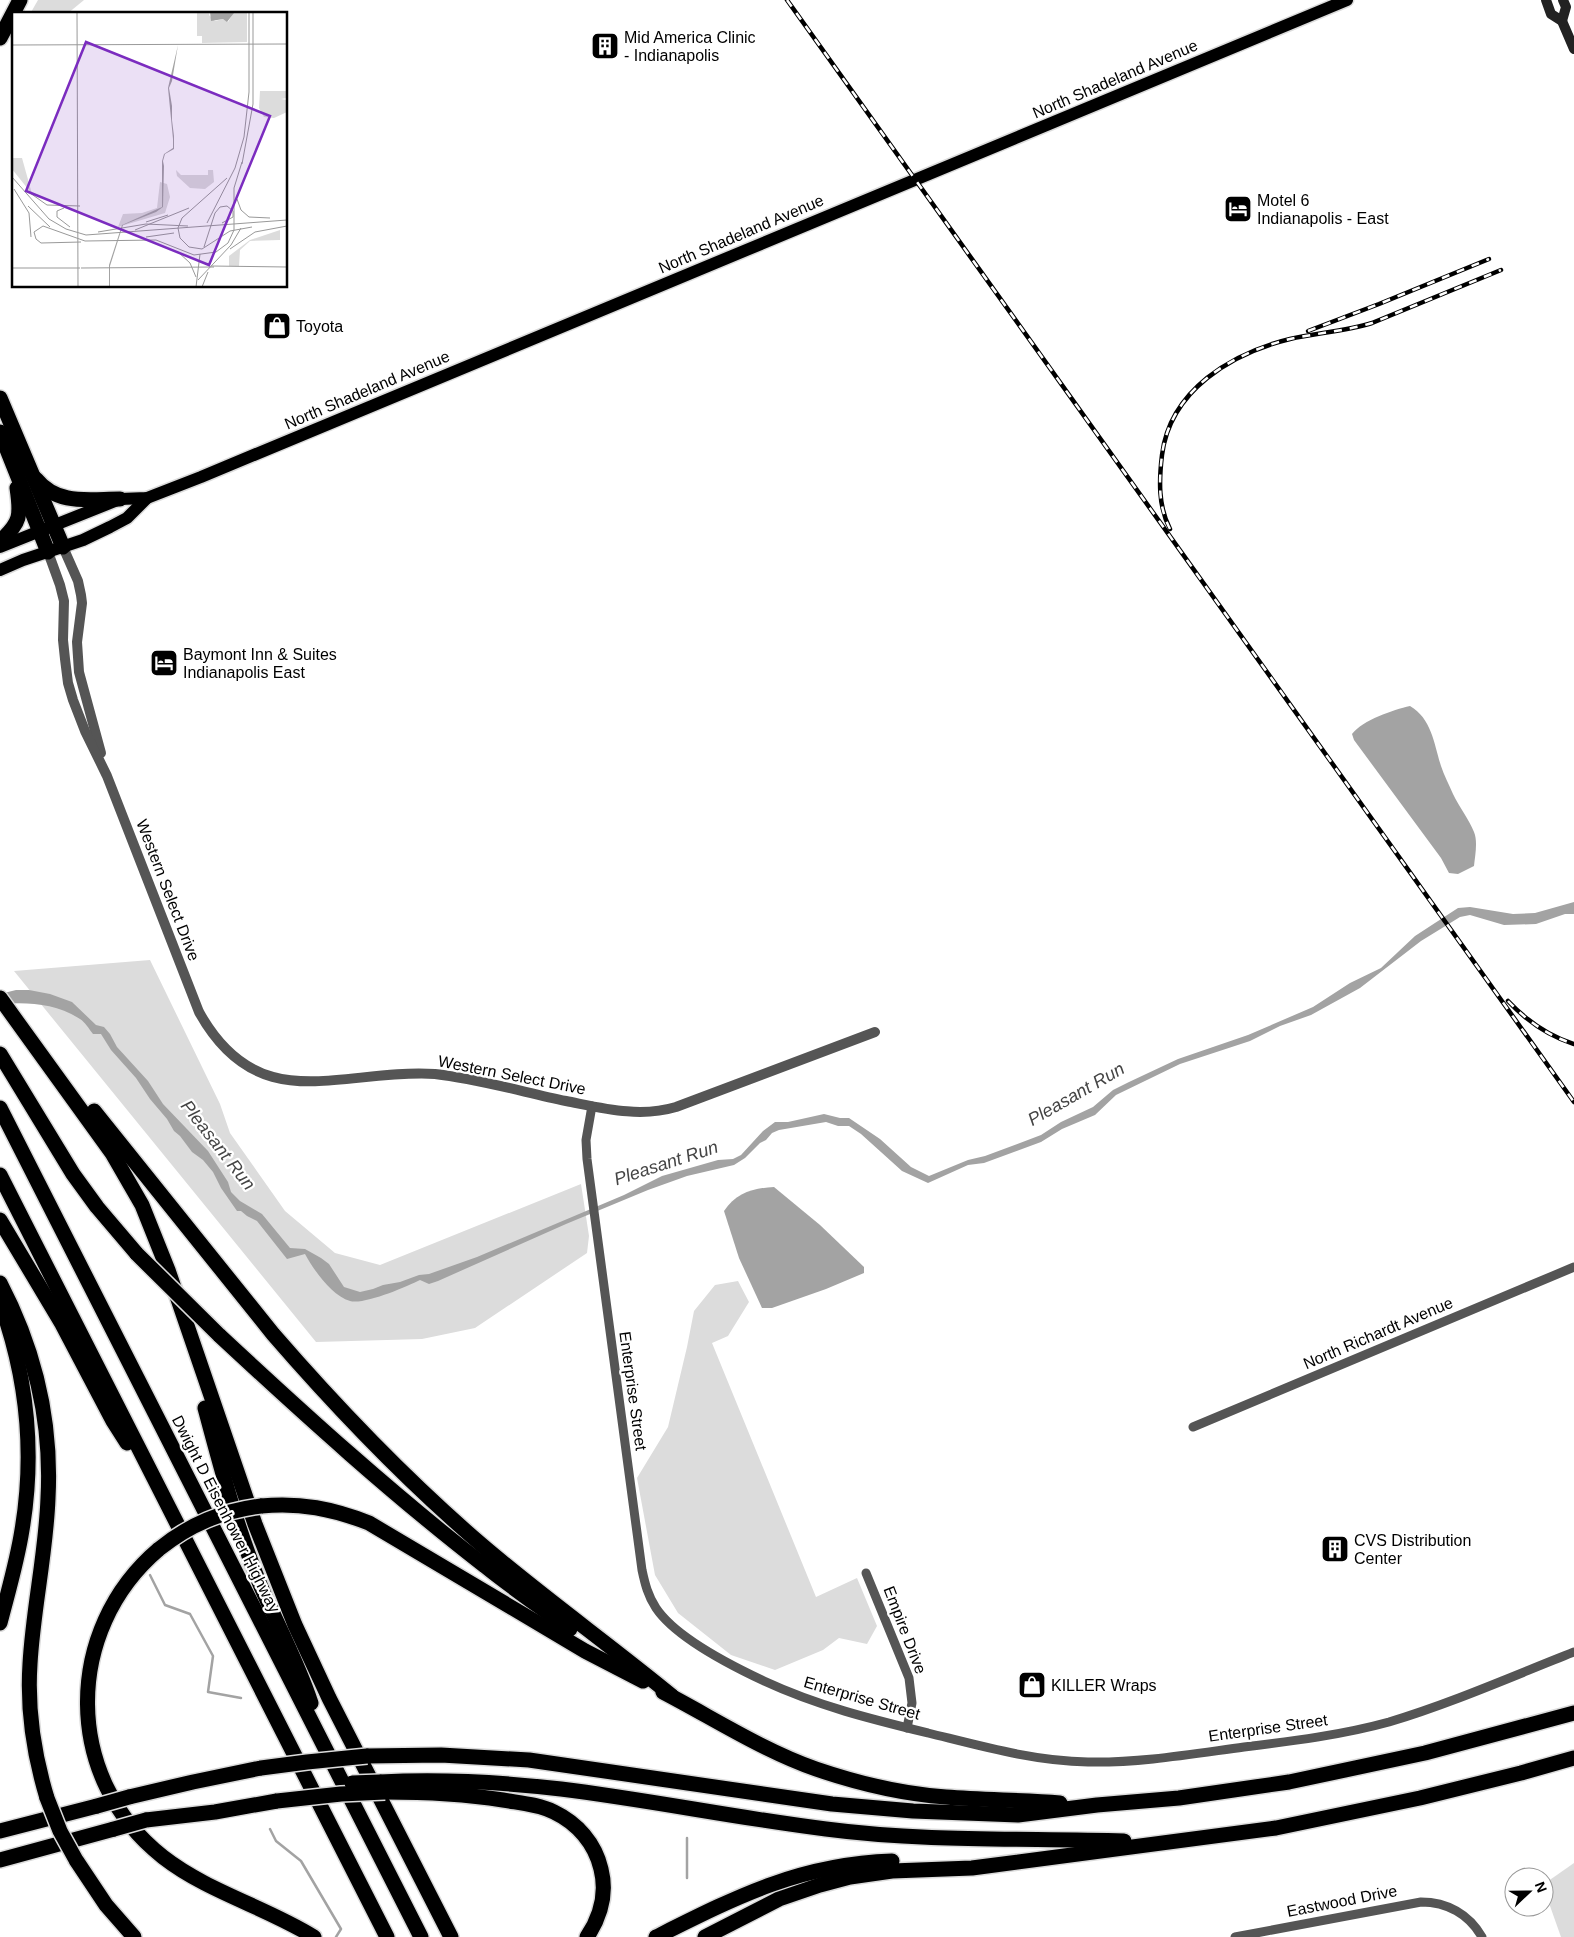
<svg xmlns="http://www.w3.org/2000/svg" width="1574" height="1937" font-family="Helvetica,sans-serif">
  <rect width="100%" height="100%" fill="#fff"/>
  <g fill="#dcdcdc">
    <polygon points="38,0 84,0 67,14 30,14"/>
    <polygon points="150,960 220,1104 230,1133 285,1211 335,1253 380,1265 581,1184 589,1236 587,1253 475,1328 422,1339 316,1342 14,971"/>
    <polygon points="738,1281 749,1302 728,1336 712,1343 816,1597 857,1578 877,1626 867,1644 839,1638 823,1650 775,1670 731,1655 678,1613 655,1575 637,1478 668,1427 687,1347 694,1311 715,1285"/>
    <polygon points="1574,1863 1574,1937 1561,1937 1544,1889 1544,1884"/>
  </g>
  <g fill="#a3a3a3">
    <path d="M1410,706c22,13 24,38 31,60 3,9 8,19 12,28 6,13 16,25 21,38 4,9 1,24 0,34l-16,8 -9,-1 -8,-15 -87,-118 -2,-6c11,-14 41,-24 58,-28z"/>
    <path d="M1574,902v12h-9l-29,10 -32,1 -34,-10 -10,2 -39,24 -61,47 -49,27 -31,11 -30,15 -70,23 -64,31 -21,20 -33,14 -21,13 -57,21 -16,2 -40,18 -26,-12 -41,-37 -12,-8h-11l-12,-4 -47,8 -7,3 -6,7 -6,3 -15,15 -11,7 -47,11 -39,14 -82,34 -128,57 -9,3 -9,-4c-14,7 -56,25 -70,21 -18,-5 -37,-32 -45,-47l-18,5 -30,-38 -10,-5 -6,-5h-4l-16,-23 -8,-16 -10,-12 -11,-8 -12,-16 -6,-5 -7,-12 -17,-20 -14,-21 -25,-28 -10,-16h-8c-4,-5 -8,-12 -13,-15 -25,-16 -52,-17 -80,-15v-10l16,-4h13l21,4 22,8 24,23 8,2 6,7 7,13 31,34 15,23 45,47 20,31 3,10 9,9 22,13 28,34 15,1 16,9 8,6 15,23 16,5 13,-3 10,-4 17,-3 19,-7 10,-1 48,-17 147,-62 38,-19 56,-16 15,-1 8,-4 22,-24 12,-9h13l36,-8 16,4h9l31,21 31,28 18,9 39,-16 17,-4 56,-21 20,-13 32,-15 20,-17 16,-8 49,-23 70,-24 65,-28 37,-24 31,-15 34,-32 43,-28 12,-1 43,7 22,-1z"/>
    <path d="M774,1187l46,38 44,42v6l-38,16 -54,19h-10l-23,-50 -15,-47c12,-18 29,-23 50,-24z"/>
  </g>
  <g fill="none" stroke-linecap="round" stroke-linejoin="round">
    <g stroke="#a3a3a3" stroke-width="2.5">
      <polyline points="150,1575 165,1605 190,1614 213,1656 208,1692 241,1698"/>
      <polyline points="270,1829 276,1841 301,1861 341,1929 336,1937"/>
      <polyline points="687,1878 687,1838"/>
    </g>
    <defs>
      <g id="primary">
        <polyline points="0,547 120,499 147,498 201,477 1347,0"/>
        <polyline points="0,570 23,560 83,540 110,527 127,518 147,498"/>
      </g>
      <g id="motorway">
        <polyline points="0,38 20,0"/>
        <polyline points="0,398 63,547"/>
        <polyline points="0,432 48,552"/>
        <path d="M36,479c22,27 53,20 84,20"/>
        <path d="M0,541c21,-18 21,-26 17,-53"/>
        <polyline points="0,998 112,1153 142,1205 168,1270 255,1524 295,1625 329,1698 451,1937"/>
        <polyline points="0,1054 73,1174 97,1207 137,1254"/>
        <polyline points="0,1108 421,1937"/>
        <path d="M94,1111l179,223c65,75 134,147 210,212 61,52 127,99 189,150"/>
        <polyline points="0,1175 387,1937"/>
        <polyline points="0,1220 62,1324 113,1421 127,1443"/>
        <path d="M0,1283c35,67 52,140 48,215 -2,56 -15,111 -18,166 -3,45 4,91 17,134"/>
        <path d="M0,1302c27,74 35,151 22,228 -5,32 -14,62 -22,93"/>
        <path d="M219,1335c86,80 173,159 266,231 27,22 57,42 85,63"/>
        <path d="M205,1408c16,60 32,121 56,179 17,39 37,76 50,116"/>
        <path d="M261,1506c39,-4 72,3 108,17l216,128 58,30"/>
        <path d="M159,1549c-96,81 -96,230 4,308 45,35 103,50 151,80"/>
        <path d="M663,1692c50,26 99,58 153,77 41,14 87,25 130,28 38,3 76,3 114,6"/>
        <polyline points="367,1756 441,1755 529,1760 832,1804 913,1811 1018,1815 1097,1805 1179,1798 1289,1782 1425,1753 1574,1713"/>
        <path d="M380,1782c60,-3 121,0 181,7 89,11 176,29 265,40 99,13 199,9 298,12"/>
        <path d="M385,1792c39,0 79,2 118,8 17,3 35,4 51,12 23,11 41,31 47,57 6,24 0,47 -14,68"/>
        <polyline points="129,1797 193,1782 261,1768"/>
        <polyline points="146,1820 215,1812 277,1801"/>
        <polyline points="0,1831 97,1806"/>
        <polyline points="0,1860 114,1829"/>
        <polyline points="76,1860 106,1905 134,1937"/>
        <path d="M656,1937c80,-40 144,-73 236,-76"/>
        <polyline points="705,1937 779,1899 820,1885 850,1877 892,1871 972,1868 1276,1828 1420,1798 1521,1773 1574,1758"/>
      </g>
    </defs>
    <use href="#primary" stroke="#dbdbdb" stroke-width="15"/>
    <use href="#motorway" stroke="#dbdbdb" stroke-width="18"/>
    <g stroke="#555" stroke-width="9">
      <path d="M592,1106l-6,34 1,19 55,411c3,14 6,26 14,38 20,30 76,58 108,73 54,25 107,38 164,52 53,13 105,28 160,29 52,1 104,-8 156,-15 49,-6 98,-12 145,-25 63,-19 124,-46 185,-70"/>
      <polyline points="1193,1427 1574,1267"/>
      <polyline points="866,1573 909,1678 912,1703 907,1728"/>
      <path d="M1235,1937l186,-35c26,0 48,12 61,35"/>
    </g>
    <g stroke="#555" stroke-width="10">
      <polyline points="63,547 78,581 81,595 82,603 77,642 79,672 101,753"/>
      <path d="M48,552l12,33 4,16 -1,39 2,19 3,24 5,17 12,31 22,45 92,236c60,108 142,56 236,62 44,5 88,18 131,27 36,7 73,17 110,6l199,-75"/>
    </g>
    <g stroke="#222" stroke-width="10">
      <polyline points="1546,0 1551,14 1562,21 1574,49"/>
      <polyline points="1562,21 1566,7 1563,0"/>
    </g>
    <use href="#primary" stroke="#000" stroke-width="12"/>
    <use href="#motorway" stroke="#000" stroke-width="15"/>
    <defs>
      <g id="rail">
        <polyline points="787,0 1574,1102"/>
        <polyline points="1308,331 1379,304 1489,259"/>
        <path d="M1170,529c-12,-23 -11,-49 -8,-74 8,-65 70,-102 128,-116 27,-6 56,-8 82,-16l129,-53"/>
        <path d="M1508,1001c18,19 40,35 66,43"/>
      </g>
    </defs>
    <use href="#rail" stroke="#000" stroke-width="4.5"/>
    <use href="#rail" stroke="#fff" stroke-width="2.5" stroke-dasharray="8" stroke-linecap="butt"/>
    <defs>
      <g id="motorway-bridge">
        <polyline points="137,1254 219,1335"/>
        <path d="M159,1549c31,-25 63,-38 102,-43"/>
        <polyline points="261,1768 307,1762 367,1756"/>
        <polyline points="352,1783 380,1782"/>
        <polyline points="47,1798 60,1831 76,1860"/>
        <polyline points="277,1801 341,1794 385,1792"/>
        <polyline points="97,1806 129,1797"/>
        <polyline points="114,1829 146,1820"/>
      </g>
    </defs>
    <use href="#motorway-bridge" stroke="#dbdbdb" stroke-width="18" stroke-linecap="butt"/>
    <use href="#motorway-bridge" stroke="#000" stroke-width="15"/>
  </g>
  <defs>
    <symbol id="building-square" viewBox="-11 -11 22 22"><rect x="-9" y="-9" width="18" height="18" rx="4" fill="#000" stroke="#fff"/><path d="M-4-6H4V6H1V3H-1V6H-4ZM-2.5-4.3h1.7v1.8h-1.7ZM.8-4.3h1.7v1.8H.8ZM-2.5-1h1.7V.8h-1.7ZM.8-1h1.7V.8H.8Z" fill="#fff"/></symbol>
    <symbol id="hotel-square" viewBox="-11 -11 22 22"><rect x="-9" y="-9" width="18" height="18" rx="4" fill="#000" stroke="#fff"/><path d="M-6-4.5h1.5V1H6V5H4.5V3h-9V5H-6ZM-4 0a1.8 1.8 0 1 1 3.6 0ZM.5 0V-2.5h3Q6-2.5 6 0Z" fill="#fff"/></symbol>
    <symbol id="shop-square" viewBox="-11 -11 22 22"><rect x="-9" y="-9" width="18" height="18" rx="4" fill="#000" stroke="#fff"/><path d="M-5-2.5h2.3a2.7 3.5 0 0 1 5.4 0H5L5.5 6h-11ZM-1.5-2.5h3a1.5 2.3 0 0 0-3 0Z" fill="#fff"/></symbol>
  </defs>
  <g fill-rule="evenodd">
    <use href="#building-square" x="589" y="30" width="32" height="32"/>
    <use href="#hotel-square" x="1222" y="193" width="32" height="32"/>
    <use href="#shop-square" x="261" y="310" width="32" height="32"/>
    <use href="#hotel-square" x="148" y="647" width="32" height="32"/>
    <use href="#building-square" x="1319" y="1533" width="32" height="32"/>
    <use href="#shop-square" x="1016" y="1669" width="32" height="32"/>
  </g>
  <g text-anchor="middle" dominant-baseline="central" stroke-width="4.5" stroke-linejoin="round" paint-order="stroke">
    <g font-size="16" fill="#000" stroke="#fff" text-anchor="start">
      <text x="624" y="37">Mid America Clinic<tspan x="624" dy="18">- Indianapolis</tspan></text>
      <text x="1257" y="200">Motel 6<tspan x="1257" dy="18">Indianapolis - East</tspan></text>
      <text x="296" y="326">Toyota</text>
      <text x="183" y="654">Baymont Inn &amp; Suites<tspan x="183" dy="18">Indianapolis East</tspan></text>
      <text x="1354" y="1540">CVS Distribution<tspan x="1354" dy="18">Center</tspan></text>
      <text x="1051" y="1685">KILLER Wraps</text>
    </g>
    <g font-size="16" fill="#000" stroke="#fff">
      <text transform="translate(1115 79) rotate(-23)">North Shadeland Avenue</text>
      <text transform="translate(741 234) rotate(-23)">North Shadeland Avenue</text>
      <text transform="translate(367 390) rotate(-23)">North Shadeland Avenue</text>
      <text transform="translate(168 890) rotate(69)">Western Select Drive</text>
      <text transform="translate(512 1075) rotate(11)">Western Select Drive</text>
      <text transform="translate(1378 1333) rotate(-23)">North Richardt Avenue</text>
      <text transform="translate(633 1391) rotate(82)">Enterprise Street</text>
      <text transform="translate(226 1514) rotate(63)">Dwight D Eisenhower Highway</text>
      <text transform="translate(905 1630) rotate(69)">Empire Drive</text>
      <text transform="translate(862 1698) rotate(16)">Enterprise Street</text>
      <text transform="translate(1268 1728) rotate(-8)">Enterprise Street</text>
      <text transform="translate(1342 1901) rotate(-11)">Eastwood Drive</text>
    </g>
    <g font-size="18" font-style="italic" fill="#444" stroke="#fff">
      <text transform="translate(1076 1094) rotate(-30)">Pleasant Run</text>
      <text transform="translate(218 1145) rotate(52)">Pleasant Run</text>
      <text transform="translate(666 1163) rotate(-18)">Pleasant Run</text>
    </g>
  </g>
  <g transform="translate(12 12)">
    <rect width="275" height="275" fill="#fff"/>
    <path d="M185,0h13l-1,3 6,6 8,-2 5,3 6,-10h13v30l-45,1v-7h-5zM248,79h27v7l-6,1 6,1v12l-13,6 -10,-1 -5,-9zM0,146h10l10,36 -20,-25zM164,158l5,5h27v-5h5l1,12 -9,7 -15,-1 -13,-12zM148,170l7,2 3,13 -5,16 -47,14 5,-13 19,-1 15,-5zM268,218v10l-30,1 -10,9 -1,16h-10v-10l21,-16z" fill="#dcdcdc"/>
    <path d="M198,0h24v1l-7,9 -4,-3 -12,2zM166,33l-6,36 -3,7 3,18v14l2,16v13l-9,5 -2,7 1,5 -1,41 -7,5 -33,13 -13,41v21h-1v-22l13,-40 40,-18v-46l2,-7 9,-6v-9l-5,-51z" fill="#a3a3a3"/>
    <path fill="none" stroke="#999" stroke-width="1" d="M65,0l1,275M0,33l275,-1M230,152l11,-60v-92M0,165l37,42 17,10 20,6 201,-15M215,166l-45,40 -4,10 2,10 9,9 13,2 28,-18 22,-4M2,177l15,24 2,24M18,181l17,12 33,1M225,187l4,11 8,7 21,1M16,194l22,21M52,196l-7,3v6l13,10M134,210l22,-7M195,211l28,-55 9,-31 5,-45v-80M123,218l54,-22M86,220l48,-8 42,2M134,225l28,-4M69,230l-40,1 -5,-4 -2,-7 9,-6 42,15 71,-1 38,15 22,-3 12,-9 6,-13v-42l8,-26M192,235l11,-34 5,-6 7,-1 6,5v6l-11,6M218,237l25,-17 32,-6M165,239l13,12 6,14M199,254l76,1M0,256h68M69,256l133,-1M186,268l33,-35 10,-17M184,275l4,-33M190,275l6,-15"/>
    <path fill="#7b2cbf" fill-opacity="0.15" stroke="#7b2cbf" stroke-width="2.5" d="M74,30l184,74 -61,149 -183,-74z"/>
    <rect width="275" height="275" fill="none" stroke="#000" stroke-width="2.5"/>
  </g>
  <g transform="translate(1529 1892) rotate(68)"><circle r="24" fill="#ffffff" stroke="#999999"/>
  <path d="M0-4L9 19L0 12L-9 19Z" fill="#000000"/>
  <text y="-8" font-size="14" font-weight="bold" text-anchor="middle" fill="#000000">N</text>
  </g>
</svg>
